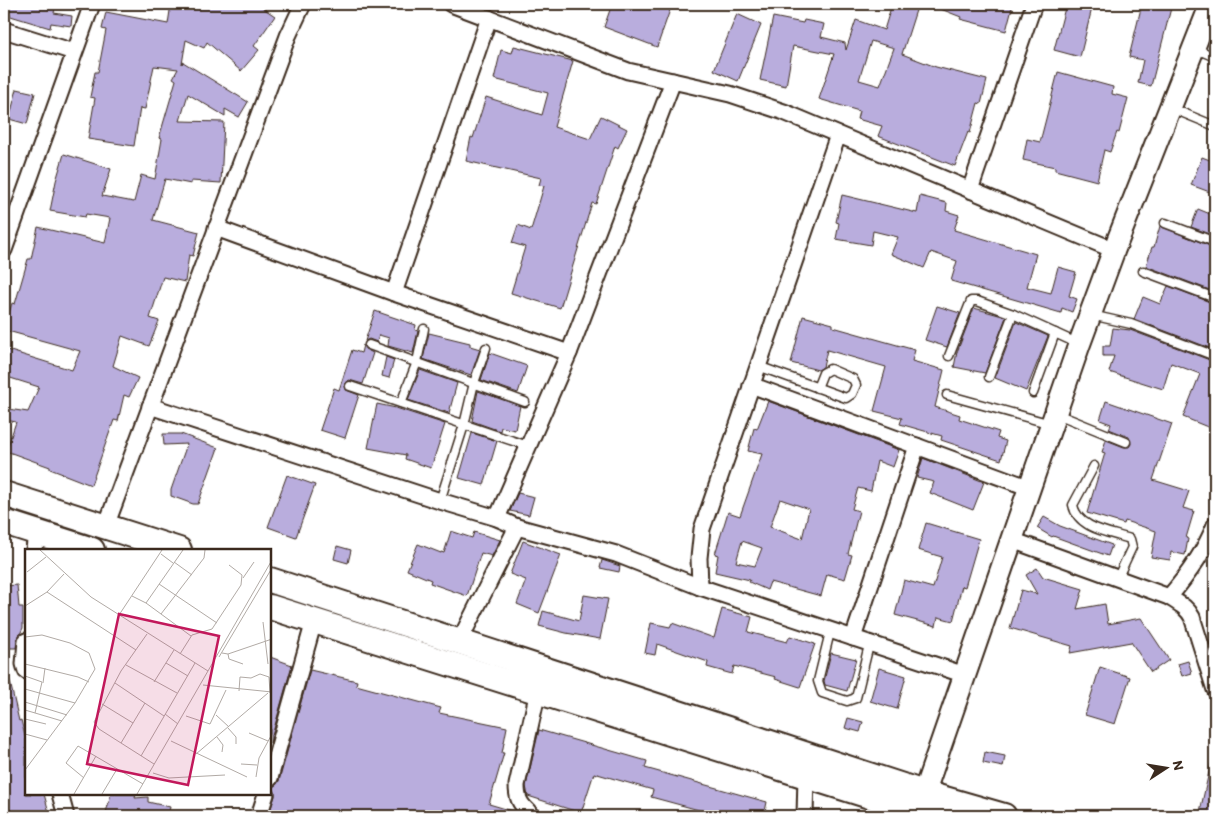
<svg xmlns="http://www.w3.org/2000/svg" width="1219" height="820" font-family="Itim,sans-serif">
  <rect width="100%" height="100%" fill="#fff"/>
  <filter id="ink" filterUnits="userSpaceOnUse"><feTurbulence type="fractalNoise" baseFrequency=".02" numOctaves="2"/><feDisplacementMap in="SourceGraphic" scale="10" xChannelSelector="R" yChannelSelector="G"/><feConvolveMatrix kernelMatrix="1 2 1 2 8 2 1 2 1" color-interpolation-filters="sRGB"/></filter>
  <g filter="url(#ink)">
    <g fill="#b9addd" stroke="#3b2a1e" fill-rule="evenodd">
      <polygon points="4,4 43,4 55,8 54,13 72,16 71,26 51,23 50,28 4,14"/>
      <polygon points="171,4 257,4 275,16 254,46 259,50 241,71 207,42 204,48 186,40 182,64 183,62 248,102 239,117 225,109 225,116 188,94 180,121 224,122 221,183 191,181 191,184 165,179 153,220 199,232 193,256 189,255 185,282 163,277 150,318 159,321 149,346 122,336 113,366 138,378 129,397 124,395 118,421 114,420 91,485 50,469 50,467 6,451 16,422 6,420 8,409 28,412 39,387 4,376 4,349 72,370 80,351 4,330 12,303 15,304 28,259 31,259 38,227 105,243 110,218 86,214 85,217 50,211 56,181 64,154 111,169 102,196 134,202 141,175 155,179 162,139 159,138 176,80 173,78 178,69 154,66 145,109 140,108 134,146 88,139 95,98 90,97 95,72 98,72 106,30 102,29 106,12 168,24"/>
      <polygon points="612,4 662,4 671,7 657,47 604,27"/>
      <path d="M892,4h26l-16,50 34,13 51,13 -6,24 -3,-1 -8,30 -2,-1 -13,34 -77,-30 4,-10 -25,-7 2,-8 -40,-12 15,-45 -41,-8 -7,40 -26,-6 13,-63 30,6 1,-3 20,4 -3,13 24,6 1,7 10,-30 28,10zM871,41l23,7 -14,38 -21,-6z"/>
      <polygon points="928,4 1013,4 1006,31 960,19 961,17"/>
      <polygon points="1066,4 1093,4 1080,57 1054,50"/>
      <polygon points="1142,4 1172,4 1151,86 1138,83 1143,60 1129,57"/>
      <polygon points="737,14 761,25 738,81 714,70"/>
      <polygon points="514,46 573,61 554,127 590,139 601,116 627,129 618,148 615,146 596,204 592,203 560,308 511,293 525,247 512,243 518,225 531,230 544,186 539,185 541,178 466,161 471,137 473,138 486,97 542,115 548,93 494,79 501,50 512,53"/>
      <polygon points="1058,72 1113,87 1112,94 1128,98 1119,133 1117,132 1110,152 1104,150 1097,181 1055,170 1055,167 1023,160 1027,139 1040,142"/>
      <polygon points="17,89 35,93 27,124 9,119"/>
      <polygon points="1202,157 1215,162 1215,194 1191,185"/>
      <polygon points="842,195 917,213 920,196 947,203 946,211 959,215 954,230 1036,254 1027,287 1051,293 1058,267 1076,272 1069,296 1077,299 1072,312 1062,308 1061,313 951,281 957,261 931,252 924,268 891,254 898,237 873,231 871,245 836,239 839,223 836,222"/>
      <polygon points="1198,209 1215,216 1215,228 1213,235 1191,227"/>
      <polygon points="1160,226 1215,248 1215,292 1146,266 1152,247 1154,247"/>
      <polygon points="1168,286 1215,304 1215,350 1134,319 1143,297 1160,304"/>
      <polygon points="937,306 960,313 947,347 925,340"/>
      <polygon points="974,308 1006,317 985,373 954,367 957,352"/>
      <polygon points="375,311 416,325 415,330 418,331 413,353 388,346 389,338 379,335 377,342 369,339 365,341"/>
      <polygon points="803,316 833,324 833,327 915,350 912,361 944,370 935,407 960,415 959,419 999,432 997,438 1006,441 1001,460 941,440 942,436 900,424 902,418 874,411 886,367 827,350 823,367 818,370 791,363"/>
      <polygon points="1016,322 1048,336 1026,391 995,378"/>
      <polygon points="1113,328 1130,330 1215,362 1215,370 1211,382 1215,384 1215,430 1183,417 1200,374 1171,363 1163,389 1109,372 1114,356 1103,356 1103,346 1110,346"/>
      <polygon points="429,333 470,343 470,346 480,349 471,375 423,359"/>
      <polygon points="363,345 365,349 373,353 363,384 349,380 345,385 346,390 359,395 345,438 320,430 334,388 339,390 352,350 361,353"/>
      <polygon points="490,353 527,366 518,393 481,380"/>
      <polygon points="386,357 394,360 389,378 382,376"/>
      <polygon points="420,370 457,383 449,413 408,400"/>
      <polygon points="478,391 520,406 515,430 501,427 500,431 472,421"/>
      <path d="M768,401l131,49 -6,17 -16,-6 -6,30 -13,-3 -6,21 7,2 -11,43 4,1 -7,24 -18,-5 -6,22 -51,-14 -3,8 -18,-8 1,-2 -35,-8 3,-17 -3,-1 13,-42 12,4 22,-62 -14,-3 6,-23 3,1zM780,499l29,10 -7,30 -32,-12zM742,541l20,7 -7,18 -19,-4z"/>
      <polygon points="1106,401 1172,424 1153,480 1189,491 1183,508 1194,511 1186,538 1188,539 1185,555 1171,552 1170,560 1151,557 1156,531 1125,521 1124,524 1087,513 1105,453 1102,452 1106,440 1124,447 1129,447 1131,444 1129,437 1109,429 1111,424 1100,420"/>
      <polygon points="377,404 396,408 445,424 431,468 405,459 406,455 368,448"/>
      <polygon points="472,433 497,441 484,485 459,478"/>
      <polygon points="163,434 181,434 218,448 198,504 193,504 171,496 171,490 187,444 164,445"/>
      <polygon points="923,458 984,482 973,510 930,493 934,482 917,478"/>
      <polygon points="287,475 315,485 296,537 268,527"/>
      <polygon points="518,493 534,497 529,515 510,511"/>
      <polygon points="1044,517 1060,526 1112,545 1108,556 1053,536 1052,537 1037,528"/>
      <polygon points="926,523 979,539 965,587 962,586 953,621 938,617 936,626 895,615 904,580 933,588 942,557 918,550"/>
      <polygon points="451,531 472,538 474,532 500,540 492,556 481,553 467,596 430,583 431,580 407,570 418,544 441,553 441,552 444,553"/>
      <polygon points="523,541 561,555 539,613 517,604 526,580 510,574"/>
      <polygon points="337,546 351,550 348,563 334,559"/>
      <polygon points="602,560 620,566 619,572 600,568"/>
      <polygon points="1037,568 1043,577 1083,589 1077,609 1105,604 1108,624 1141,618 1169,660 1151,672 1131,642 1070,653 1072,646 1010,628 1021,590 1037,594 1026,575"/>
      <polygon points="17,585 19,607 23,607 23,628 17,640 16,648 4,648 4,586"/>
      <polygon points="584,595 608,599 600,639 566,633 539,626 543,611 579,621"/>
      <polygon points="722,609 752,617 748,632 787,642 790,636 815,644 800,687 775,679 776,677 734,666 732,674 707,667 708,662 657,644 655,655 645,653 651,623 670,627 672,623 714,638"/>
      <polygon points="831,653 856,659 847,691 825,685 824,681"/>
      <polygon points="270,657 292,665 270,743"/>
      <polygon points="1188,661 1192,673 1182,676 1178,664"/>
      <polygon points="1100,667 1130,677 1115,724 1085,715"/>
      <polygon points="879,668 906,676 897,709 870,701"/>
      <polygon points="310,670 357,681 356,685 441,708 439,713 507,727 502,753 504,753 489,804 516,812 517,816 443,816 422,811 421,816 294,816 294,815 270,811 275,796 275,792 272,787 276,785 279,781"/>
      <polygon points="8,673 19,721 21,720 26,740 26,794 44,794 50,816 9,816 4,801 4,674"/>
      <polygon points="848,718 863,722 860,732 845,728"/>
      <polygon points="539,730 647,761 645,768 767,802 764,816 721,816 651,797 653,790 594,773 581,813 528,796 526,786"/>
      <polygon points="985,752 1005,756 1003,767 983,763"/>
      <polygon points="1211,763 1215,764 1215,816 1199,816"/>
      <polygon points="111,794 136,794 135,798 148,797 148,802 170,807 168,816 154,816 144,814 143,816 105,816"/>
    </g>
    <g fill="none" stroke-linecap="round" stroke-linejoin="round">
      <defs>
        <g id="lane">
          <polyline points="1196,49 1215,57"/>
          <polyline points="1171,108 1215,126"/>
          <polyline points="1165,223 1215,242"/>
          <polyline points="1143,271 1215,298"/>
          <polyline points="1091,315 1131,324 1215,356"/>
          <polyline points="369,345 525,402"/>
          <polyline points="949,356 971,301 977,301 1013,314 1079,344"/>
          <polyline points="758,366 846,398 852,394 856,385 853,379 830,369 823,373 817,388"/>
          <polyline points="989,377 1013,314"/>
          <polyline points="350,386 528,446"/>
          <polyline points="1033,393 1055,333"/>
          <polyline points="947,395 1051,424"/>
          <polyline points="401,403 417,362 424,329"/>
          <polyline points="1057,414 1126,442"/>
          <path d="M1094,466l-21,39c5,24 36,27 57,34l2,8 -15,32"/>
          <polyline points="440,501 464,425 474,383 486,348"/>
          <polyline points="830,632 818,681 822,693 847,701 856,698 869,645"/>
          <polyline points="528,811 542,816"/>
        </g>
        <g id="street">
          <polyline points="451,4 628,71 730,94 784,112 1114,250"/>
          <polyline points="4,30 74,52"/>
          <polyline points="970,190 1034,4"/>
          <polyline points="216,228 394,293 569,353"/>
          <polyline points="4,250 92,4"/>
          <polyline points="394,293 489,18"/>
          <polyline points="751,385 1030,488"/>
          <polyline points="150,406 440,501 497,518 517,527 616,554 700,587 965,675"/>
          <polyline points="497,518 569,353 673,81"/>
          <polyline points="106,526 288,36 303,4"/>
          <path d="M1012,540l157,57c9,6 18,10 23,20l23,73"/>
          <polyline points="34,550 36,532"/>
          <polyline points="700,587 699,558 702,529 838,135"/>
          <path d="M1169,597c19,-22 35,-44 46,-72"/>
          <polyline points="853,638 917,446"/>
          <polyline points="26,641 24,664 26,671"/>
          <polyline points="459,642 517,527"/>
          <polyline points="270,778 314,621"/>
          <polyline points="60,794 66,816"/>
          <polyline points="259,816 266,794"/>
          <path d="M526,816l2,-5c-9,-8 -11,-14 -11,-26l21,-94"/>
          <polyline points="805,816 806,776"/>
        </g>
        <polyline id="secondary" points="924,793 1079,345 1114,250 1211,4"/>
        <g id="primary">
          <polyline points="4,494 179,550"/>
          <polyline points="4,522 92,550"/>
          <polyline points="270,580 924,793 1004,816"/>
          <polyline points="270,607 933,816"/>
        </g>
      </defs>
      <use href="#lane" stroke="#3b2a1e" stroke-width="11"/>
      <use href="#street" stroke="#3b2a1e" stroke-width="19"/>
      <use href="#secondary" stroke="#3b2a1e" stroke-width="25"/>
      <use href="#primary" stroke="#3b2a1e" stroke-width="28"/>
      <use href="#lane" stroke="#fff" stroke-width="8"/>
      <use href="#street" stroke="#fff" stroke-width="15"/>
      <use href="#secondary" stroke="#fff" stroke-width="21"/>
      <use href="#primary" stroke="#fff" stroke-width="24"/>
    </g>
  </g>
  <g transform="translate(25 549)">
    <rect width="246" height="246" fill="#fff"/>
    <path fill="none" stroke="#b1aaa5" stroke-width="1" d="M15,1l51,47 117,74M136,5l12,9M149,13l18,13M2,23l19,-15M218,29l11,-16M134,35l58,39M22,43l89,58M107,47l14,7 45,33M121,54l37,-53M0,57l22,-14 17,-18M136,65l43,-56 1,-8M94,66l43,-65M238,73l5,42M122,85l-26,37 -27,51 5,7 55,35M0,88l17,-2 28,8 19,10 6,16 -20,34 -50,67M197,104l6,1 44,-15M155,105l12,-19 20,-6 29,-44 1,-10 -13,-10M203,105l1,5 14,5M194,108l53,-89M141,114l22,13M0,115l53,13 11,5M101,116l51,28M0,127l17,6 -7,31M129,133l20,-32M18,134l2,-15M90,134l49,33M178,136l69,7M0,140l50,14M214,142l1,-14 11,1 9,-4 9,3 1,16M0,153l42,13M77,155l31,19M0,161l37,11M140,165l13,10M191,166l13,12M161,167l24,8 16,-34M0,170l21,5M203,179l8,9v7M224,184l19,8M0,185l22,6M192,188l6,8 -1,7M146,192l76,36M96,194l24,-40M171,205l72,-61M116,207l54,-93M216,215l16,1M128,224l16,5 56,-3M231,228l3,-19 13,-24M59,229l-18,-15 12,-17 65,38M49,245l22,-38M77,245l15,-25M112,245l135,-234"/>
    <path fill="#c2185b" fill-opacity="0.15" stroke="#c2185b" stroke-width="2.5" d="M94,65l100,22 -31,149 -101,-21z"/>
    <rect width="246" height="246" fill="none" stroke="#3b2a1e" stroke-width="2.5"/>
  </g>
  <rect width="1219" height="820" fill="none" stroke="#fff" stroke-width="20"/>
  <rect x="10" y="10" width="1199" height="800" fill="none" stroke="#3b2a1e" stroke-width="2" filter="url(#ink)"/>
  <g transform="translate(1166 768) rotate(78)" stroke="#ffffff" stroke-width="4" paint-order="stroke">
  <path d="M0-4L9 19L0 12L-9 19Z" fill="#3b2a1e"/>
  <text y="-8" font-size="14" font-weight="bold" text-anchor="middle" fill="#3b2a1e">N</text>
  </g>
</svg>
